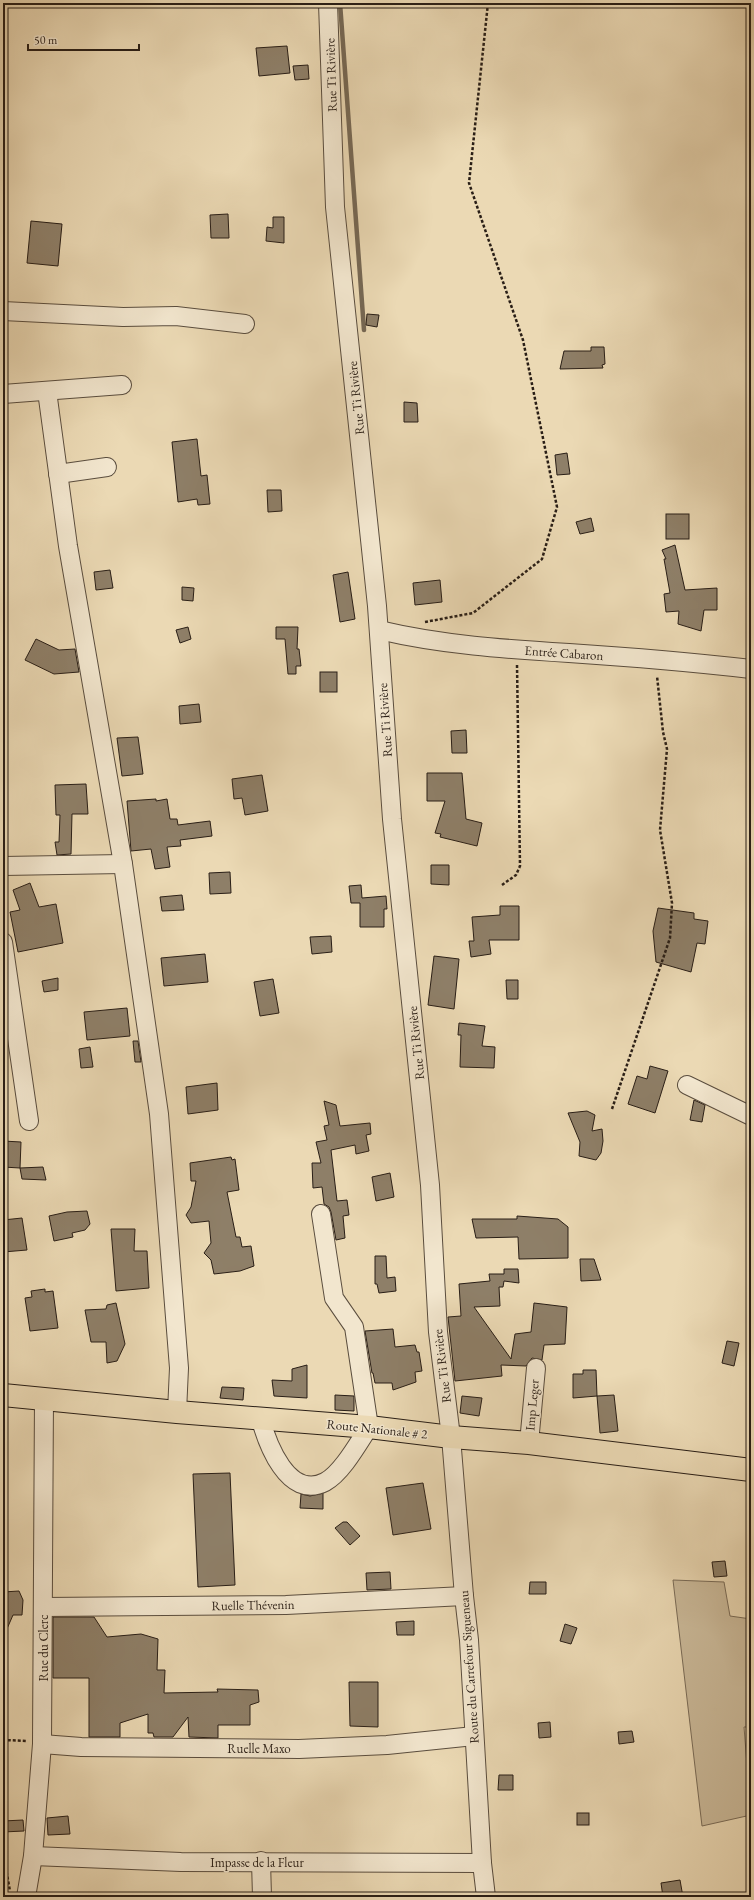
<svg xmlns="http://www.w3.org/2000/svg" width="754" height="1900" font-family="'EB Garamond',serif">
  <rect width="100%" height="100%" fill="#ebd9b4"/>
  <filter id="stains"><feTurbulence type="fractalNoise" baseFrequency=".005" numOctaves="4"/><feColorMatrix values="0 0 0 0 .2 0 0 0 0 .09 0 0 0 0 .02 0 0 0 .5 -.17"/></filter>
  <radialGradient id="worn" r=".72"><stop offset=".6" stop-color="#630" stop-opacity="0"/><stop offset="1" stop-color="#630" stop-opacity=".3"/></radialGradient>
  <polygon fill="#cab999" stroke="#7a6c58" points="673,1580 724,1582 730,1616 751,1619 751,1727 744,1727 751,1815 702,1826"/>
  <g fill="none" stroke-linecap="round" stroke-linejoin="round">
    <polyline stroke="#766854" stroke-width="4.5" points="340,3 364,330"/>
  </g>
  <g fill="#8e7f68" stroke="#291e16">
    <polygon points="287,46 290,73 259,76 256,48"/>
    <polygon points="308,65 309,79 295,80 293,66"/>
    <polygon points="228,214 229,238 211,238 210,215"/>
    <polygon points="273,217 284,217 284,243 266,241 267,227 273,228"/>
    <polygon points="31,221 62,224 58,266 27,263"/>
    <polygon points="367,314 379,315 377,327 366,325"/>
    <polygon points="591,347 604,347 605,364 602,365 603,368 560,369 564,351 591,351"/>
    <polygon points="404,402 417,403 418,422 404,422"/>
    <polygon points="197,439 201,476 207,475 210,504 198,505 197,499 178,502 172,442"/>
    <polygon points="567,453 570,474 557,475 555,455"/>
    <polygon points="267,490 281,490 282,511 268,512"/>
    <rect x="666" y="514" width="23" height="25"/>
    <polygon points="591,518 594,531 580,534 576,522"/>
    <polygon points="675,545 685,590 717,588 717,610 704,610 701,631 678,624 679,611 666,612 664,594 670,593 664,559 666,559 662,550"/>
    <polygon points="110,570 113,588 96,590 94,572"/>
    <polygon points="348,572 355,619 340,622 333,575"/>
    <polygon points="440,580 442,602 415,605 413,583"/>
    <polygon points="182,587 194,588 193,601 182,600"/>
    <polygon points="188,627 191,639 180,643 176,630"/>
    <polygon points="276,627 298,627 297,649 299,649 301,666 296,666 296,674 288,674 285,639 276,639"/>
    <polygon points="36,639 59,650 75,649 79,672 54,674 25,660"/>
    <rect x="320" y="672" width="17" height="20"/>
    <polygon points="199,704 201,722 180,724 179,706"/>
    <polygon points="466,730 467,753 452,753 451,731"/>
    <polygon points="138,737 143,774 122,776 117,738"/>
    <polygon points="427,773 462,773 466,819 482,823 477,846 440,837 441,834 435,833 445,801 427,801"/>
    <polygon points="262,775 268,811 245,815 242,798 234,799 232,779"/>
    <polygon points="86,784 88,814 72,814 71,854 57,855 55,842 59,842 60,815 56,815 55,785"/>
    <polygon points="156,799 156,801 167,799 170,819 177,819 178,825 210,821 212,836 180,840 181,846 167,847 170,867 155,869 151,849 131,851 127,801"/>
    <polygon points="431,865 449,865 449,885 431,884"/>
    <polygon points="230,872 231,893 210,894 209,873"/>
    <polygon points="30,883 39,907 56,904 63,943 18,952 10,912 20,910 13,890"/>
    <polygon points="361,885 362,898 386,896 387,909 384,909 384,927 360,927 360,903 351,903 349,886"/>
    <polygon points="182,895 184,910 162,911 160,897"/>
    <polygon points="500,906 519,906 519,940 489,940 491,954 471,957 469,941 474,941 472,917 500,915"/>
    <polygon points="658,908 694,913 694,919 708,921 705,944 697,943 691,972 656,962 653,931"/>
    <polygon points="331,936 332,952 312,954 310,937"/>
    <polygon points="205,954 208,982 164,986 161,958"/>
    <polygon points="434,956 459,959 454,1009 428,1005"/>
    <polygon points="58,978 58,990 44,992 42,981"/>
    <polygon points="273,979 279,1013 260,1016 254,982"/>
    <polygon points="506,980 518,980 518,999 507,999"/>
    <polygon points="127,1008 130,1036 87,1040 84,1012"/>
    <polygon points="459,1023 485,1026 482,1046 495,1047 494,1068 460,1067 461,1035 458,1035"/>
    <polygon points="133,1041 138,1041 141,1062 135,1062"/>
    <polygon points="90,1047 93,1067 81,1068 79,1049"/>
    <polygon points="650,1066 668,1071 655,1113 628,1104 637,1076 647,1079"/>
    <polygon points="217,1083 218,1110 188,1114 186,1087"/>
    <polygon points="694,1100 705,1105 702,1122 690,1120"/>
    <polygon points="324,1101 336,1105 340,1126 370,1123 371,1134 366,1135 369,1151 356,1154 355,1145 331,1150 337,1201 347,1200 349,1215 343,1216 345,1238 336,1240 331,1212 329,1207 324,1204 322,1187 313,1188 312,1163 321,1163 316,1142 327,1140 324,1126 329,1125"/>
    <polygon points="587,1111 595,1115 592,1131 602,1129 603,1141 601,1153 596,1160 579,1156 580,1142 568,1113"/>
    <polygon points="3,1141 21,1142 20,1168 3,1167"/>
    <polygon points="231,1157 232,1160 235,1159 239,1190 227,1192 236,1237 240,1237 242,1247 251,1246 254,1266 240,1271 214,1274 211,1260 204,1253 211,1243 209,1221 191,1223 186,1215 191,1207 196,1181 191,1181 190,1163"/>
    <polygon points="43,1167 46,1180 22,1179 20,1168"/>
    <polygon points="390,1173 394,1197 376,1201 372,1177"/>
    <polygon points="87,1211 90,1224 85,1230 72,1233 73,1237 54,1241 49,1216 67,1212"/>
    <polygon points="517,1216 558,1219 568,1227 568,1258 519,1259 518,1237 476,1238 472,1219 517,1219"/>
    <polygon points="22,1218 27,1250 3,1252 3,1220"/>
    <polygon points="111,1229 135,1229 134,1251 147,1251 149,1288 116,1291"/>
    <polygon points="375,1256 386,1256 387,1278 395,1277 396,1291 379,1293 377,1284 375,1284"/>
    <polygon points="580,1259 594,1259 601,1280 581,1281"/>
    <polygon points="504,1269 518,1269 519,1283 504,1281 503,1287 499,1287 500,1306 474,1307 511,1359 515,1334 531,1332 534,1303 567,1307 565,1344 544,1345 542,1360 532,1358 526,1366 501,1365 502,1376 455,1381 448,1317 461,1316 459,1284 490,1281 489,1274 504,1274"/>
    <polygon points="45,1289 45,1292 53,1291 58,1328 30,1331 25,1298 32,1297 31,1291"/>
    <polygon points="116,1303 125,1344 117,1361 107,1363 106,1342 91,1342 85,1310 106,1309 107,1305"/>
    <polygon points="393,1329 395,1347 415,1345 417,1352 419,1352 422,1371 415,1372 416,1382 393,1390 392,1383 375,1383 373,1373 372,1373 365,1331"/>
    <polygon points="727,1341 739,1343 734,1366 722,1363"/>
    <polygon points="307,1365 307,1398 274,1396 272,1380 292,1381 292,1369"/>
    <polygon points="583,1370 596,1370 597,1396 573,1398 573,1374 583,1374"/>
    <polygon points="222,1387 244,1388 243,1400 220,1398"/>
    <polygon points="335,1395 354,1396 354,1411 335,1410"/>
    <polygon points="614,1395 618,1431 600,1433 597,1396"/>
    <polygon points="462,1396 482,1398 479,1416 460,1413"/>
    <polygon points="230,1473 235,1585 198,1587 193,1474"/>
    <polygon points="423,1483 431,1529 393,1535 386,1488"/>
    <polygon points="323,1493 323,1509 300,1508 301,1494 310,1496"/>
    <polygon points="343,1522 347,1522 360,1536 350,1545 335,1528"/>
    <polygon points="725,1561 727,1576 714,1577 712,1562"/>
    <polygon points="390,1572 391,1589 367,1590 366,1573"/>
    <polygon points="530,1582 546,1582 546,1594 529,1594"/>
    <polygon points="19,1591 23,1600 22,1615 13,1615 3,1638 3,1592"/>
    <polygon points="53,1617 94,1617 107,1637 141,1634 158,1639 157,1670 165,1670 164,1693 218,1692 217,1689 258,1690 259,1702 250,1705 250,1725 218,1725 218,1738 189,1737 188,1717 173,1737 154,1737 153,1733 148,1733 148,1714 120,1723 120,1737 89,1737 89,1678 53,1678"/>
    <polygon points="414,1621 414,1635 397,1635 396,1622"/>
    <polygon points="565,1624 577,1628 571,1644 560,1641"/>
    <polygon points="349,1682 378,1682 378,1727 350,1726"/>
    <polygon points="550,1722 551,1737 539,1738 538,1723"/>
    <polygon points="632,1731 634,1742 619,1744 618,1732"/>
    <polygon points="499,1775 513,1775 513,1790 498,1790"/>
    <rect x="577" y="1813" width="12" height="12"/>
    <polygon points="68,1816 70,1834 48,1835 47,1818"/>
    <polygon points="23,1820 24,1831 3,1832 3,1821"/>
    <polygon points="680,1880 683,1897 663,1897 661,1883"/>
  </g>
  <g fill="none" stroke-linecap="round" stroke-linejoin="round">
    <defs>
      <g id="minor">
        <polyline points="328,3 335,207 377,606 392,819 430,1185 438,1332 451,1437 464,1596 469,1640 482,1863 486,1897"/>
        <polyline points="3,311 123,317 176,316 245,324"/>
        <polyline points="47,391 68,546 123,864 159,1114 179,1368 177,1412"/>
        <polyline points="3,394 122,385"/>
        <polyline points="58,474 107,467"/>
        <path d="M379,630c63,15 126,19 190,23 61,4 121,9 182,16"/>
        <polyline points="3,866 123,864"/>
        <polyline points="3,942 29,1121"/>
        <polyline points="687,1085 751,1116"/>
        <path d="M260,1417c7,26 28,84 65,65 17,-9 34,-40 44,-55l-15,-100 -20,-29 -13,-84"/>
        <polyline points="529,1443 536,1368"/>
        <polyline points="43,1607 286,1605 464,1596"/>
        <polyline points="42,1744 81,1747 299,1749 387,1745 474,1736"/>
        <polyline points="33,1856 181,1862 482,1863"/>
        <polyline points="261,1861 262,1897"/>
        <polyline points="26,1897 33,1856 42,1744 44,1398"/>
      </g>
      <polyline id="major" points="3,1395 177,1412 369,1427 451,1437 529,1443 751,1470"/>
    </defs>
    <use href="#minor" stroke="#5a4d3e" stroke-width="20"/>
    <use href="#major" stroke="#291e16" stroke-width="24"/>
    <g stroke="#291e16" stroke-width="2.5" stroke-dasharray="3 2" stroke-linecap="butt">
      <polyline points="425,622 473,613 542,559 557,507 523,340 469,183 488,3"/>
      <polyline points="502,885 516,875 520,866 517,664"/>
      <polyline points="612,1109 670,938 672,903 660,830 667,749 663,732 657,676"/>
      <polyline points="3,1741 5,1740 26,1741"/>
      <polyline points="3,1852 10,1891"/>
    </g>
    <use href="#minor" stroke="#f2e6ce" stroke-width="18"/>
    <use href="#major" stroke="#ebd9b4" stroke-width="22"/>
  </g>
  <g text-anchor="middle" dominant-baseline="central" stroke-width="3" stroke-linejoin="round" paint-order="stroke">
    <g font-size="13" fill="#291e16" stroke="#f2e6ce">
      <text transform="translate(331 75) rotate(-92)">Rue Ti Rivière</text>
      <text transform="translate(356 398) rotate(-96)">Rue Ti Rivière</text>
      <text transform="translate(564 653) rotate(4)">Entrée Cabaron</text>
      <text transform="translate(385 720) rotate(-94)">Rue Ti Rivière</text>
      <text transform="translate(416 1043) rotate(-96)">Rue Ti Rivière</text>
      <text transform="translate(442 1366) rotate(-97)">Rue Ti Rivière</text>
      <text transform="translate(532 1405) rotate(-85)">Imp Leger</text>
      <text transform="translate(377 1429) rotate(6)">Route Nationale # 2</text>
      <text transform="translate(253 1605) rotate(-1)">Ruelle Thévenin</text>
      <text transform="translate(43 1648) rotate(-90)">Rue du Clerc</text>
      <text transform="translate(469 1667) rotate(-94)">Route du Carrefour Sigueneau</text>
      <text x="259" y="1748">Ruelle Maxo</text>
      <text x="257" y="1862">Impasse de la Fleur</text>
    </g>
  </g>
  <rect width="754" height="1900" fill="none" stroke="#ebd9b4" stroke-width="16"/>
  <rect x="4" y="4" width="746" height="1892" fill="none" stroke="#291e16" stroke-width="2"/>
  <rect x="8" y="8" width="738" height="1884" fill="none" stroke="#291e16"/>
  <path d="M28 44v6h111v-6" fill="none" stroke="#291e16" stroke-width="2"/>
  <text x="34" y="44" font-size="12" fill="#291e16" stroke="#f2e6ce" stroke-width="3" paint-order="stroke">50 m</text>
  <rect width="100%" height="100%" filter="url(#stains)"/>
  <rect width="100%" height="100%" fill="url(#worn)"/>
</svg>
